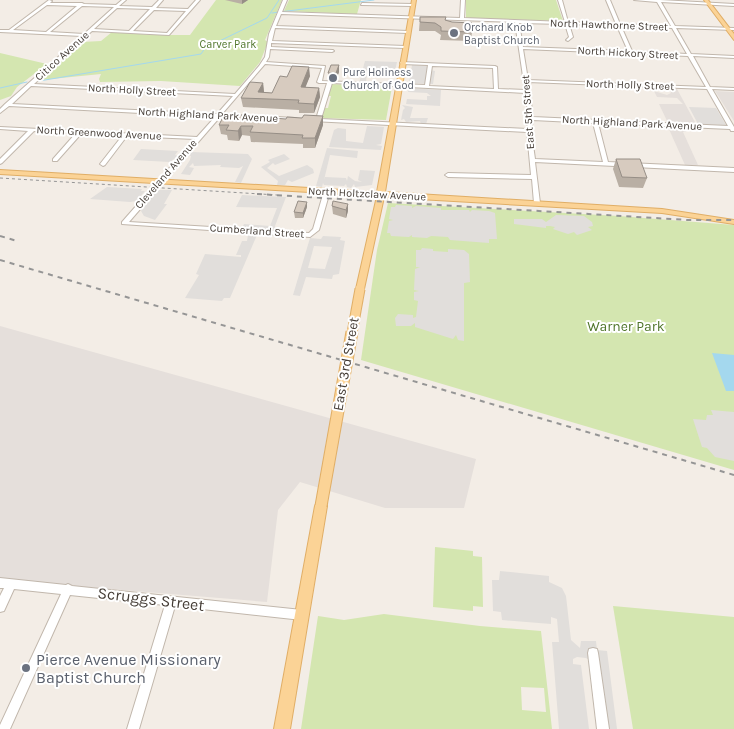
<svg xmlns="http://www.w3.org/2000/svg" width="734" height="729" font-family="Karla,sans-serif">
  <rect width="100%" height="100%" fill="#f3ede6"/>
  <g fill="#e5dfdb">
    <polygon points="669,89 677,89 696,124 668,123 659,104 683,104 677,98 657,97 654,91 667,95 671,93"/>
    <polygon points="715,91 734,92 734,121"/>
    <polygon points="668,127 684,128 686,132 683,132 698,165 685,165"/>
    <polygon points="0,326 476,459 464,508 385,508 300,482 278,510 267,602 0,580"/>
  </g>
  <g fill="#d4e6b0" fill-rule="evenodd">
    <polygon points="216,0 282,0 265,40 268,42 260,62 240,86 161,81 100,82 99,79 101,74 41,80 82,42 101,41 112,32 154,35 190,35"/>
    <polygon points="289,0 361,0 357,14 284,11"/>
    <polygon points="466,0 556,0 563,21 466,18"/>
    <polygon points="0,53 47,64 17,87 11,96 0,100"/>
    <polygon points="331,84 392,87 386,120 320,118 325,108 328,108 331,96 327,96"/>
    <polygon points="388,203 619,216 734,225 734,470 361,360 377,250"/>
    <polygon points="435,547 473,551 473,556 482,557 483,607 473,606 473,611 433,607"/>
    <polygon points="613,606 734,617 734,729 633,729"/>
    <path d="M384,614l96,12 61,5 11,98h-251l17,-113 26,4zM521,687l23,1 2,24 -24,-2z"/>
  </g>
  <g fill="#e1dedb" fill-rule="evenodd">
    <polygon points="365,61 397,62 394,75 389,75 389,73 367,72 366,83 359,83"/>
    <polygon points="412,65 432,66 431,70 435,71 433,84 409,83"/>
    <polygon points="409,88 441,90 440,106 406,104 407,99 427,100 427,96 431,96 427,93 408,92"/>
    <polygon points="402,105 413,107 410,118 428,118 426,124 421,124 420,121 406,122 404,119 401,120 403,110 405,108"/>
    <polygon points="689,107 716,108 726,125 698,124"/>
    <polygon points="367,126 384,127 381,144 376,145 382,146 381,150 329,147 334,130 338,128 346,129 346,141 363,143"/>
    <polygon points="327,148 358,151 357,158 330,155 324,180 325,177 346,178 347,181 348,176 355,181 362,182 358,180 360,170 375,171 372,185 355,187 354,184 351,188 347,187 346,184 344,186 324,185 323,183 322,187 316,186"/>
    <polygon points="141,149 178,151 175,155 178,156 170,162 133,160"/>
    <polygon points="191,152 248,154 252,159 241,183 235,182 243,166 239,168 220,167 221,165 194,166 193,163 189,167 194,168 190,175 181,174 190,160 191,156 188,155"/>
    <polygon points="284,154 290,159 275,165 273,163 267,168 279,176 307,165 313,169 314,173 292,182 288,180 285,185 277,185 278,181 261,167 270,162 268,160"/>
    <polygon points="107,187 142,189 141,191 145,191 136,201 130,202 90,199"/>
    <polygon points="157,190 172,190 164,204 167,204 155,220 144,216 141,211 145,203"/>
    <polygon points="242,195 286,197 275,226 276,230 242,228 244,224 270,226 277,208 236,207"/>
    <polygon points="396,205 412,206 412,208 416,206 441,208 441,210 469,210 470,212 472,210 489,211 495,213 497,239 489,239 489,243 450,240 448,237 431,236 427,238 412,237 412,235 409,237 391,236 390,233 387,233 389,221 393,220 389,219 391,207 395,207"/>
    <polygon points="556,215 584,216 592,222 593,226 588,227 592,230 577,235 574,232 568,234 553,229 555,227 550,226 546,226 546,228 514,224 514,219 542,219 546,222"/>
    <polygon points="248,235 257,235 230,298 224,298 222,301 185,298 199,275 196,274 205,254 241,257 241,255 236,255 242,241 247,241"/>
    <path d="M323,236l18,1 -1,3 5,1 -6,33 -6,1 -1,4 -26,-2 -6,19 -7,-1 17,-57 11,1zM314,246l18,1 -7,22 -17,-1z"/>
    <polygon points="422,248 433,249 433,251 448,252 448,249 464,250 469,254 470,282 464,283 464,341 458,340 456,335 453,339 415,327 415,323 411,326 396,326 395,318 398,314 413,315 413,318 416,317 418,301 414,300 414,292 419,291 414,290 415,269 420,267 416,267 416,250 421,250"/>
    <polygon points="711,410 734,412 734,461 715,457 707,448 702,447 693,419 706,420 707,415 713,415"/>
    <polygon points="500,571 549,576 549,582 562,588 566,596 571,640 580,648 581,641 596,641 597,650 607,651 617,729 599,729 589,660 586,658 577,657 573,659 573,664 581,665 589,729 559,729 552,642 559,642 557,619 551,617 551,624 502,620 501,612 493,611 492,580 499,580"/>
  </g>
  <polygon fill="#a4d8ee" points="712,353 734,355 734,391 726,391"/>
  <g fill="none" stroke-linecap="round" stroke-linejoin="round">
    <g stroke="#a4d8ee" stroke-width="1">
      <polyline points="272,13 374,0"/>
      <polyline points="39,81 201,54 205,48 267,18 279,0"/>
      <polyline points="0,88 27,82"/>
    </g>
    <defs>
      <g id="minor">
        <path d="M49,0l3,1 -2,2h32l2,1 32,1 6,-5h4l-7,6 33,1 7,-7h4l-7,8 32,1 8,-9h4l-31,35 -77,-4 -58,53 201,10 24,-28 6,-9 4,-23 14,-34h4l-5,12 178,6 1,-18h4l-1,18 101,4 -7,-22h4l6,22 48,2 -10,-24h4l10,24 51,2 -14,-24 -23,-2h26l74,4v2l-73,-4 14,24 59,2v2l-58,-2 15,26 43,2v2l-41,-2 17,31 24,1v2l-22,-1 22,38v4h-3l-1,-2 -132,-6 10,39 126,6v4l-199,-10 5,41 -3,2 -3,-2 -2,-24 -84,-2 -3,-2 3,-2 83,2 -4,-43 -215,-11v-2h4l11,-36h-8l-2,-1 5,-14 -57,-4 -43,50 73,4 2,1v1l-77,-3 -91,105 180,11 4,-4 11,-38 3,-2 3,2 -11,39 -9,7 -188,-13v-2l73,-83 -68,-3 -22,29 -2,1 -3,-2 22,-28 -41,-2 -24,27h-4v-2l23,-26 -42,-2 -32,32 -2,1v-5l28,-28 -28,-2v-2l197,10 18,-20 -206,-11 -9,7v-4l5,-5 77,-68 -82,-4v-2h9zM47,5l30,1 -31,26 -33,-2zM82,6l32,1 -30,27 -34,-2zM117,8l33,1 -21,22 -35,-2zM154,10l32,1 -19,22 -34,-2zM281,14l234,8 10,68 -27,-1 -1,-22 -2,-1 -94,-4 -1,1 2,1 26,1 -3,20 -103,-4 3,-15 -59,-4 3,-5 1,-8 62,3 2,-1 -1,-1 -62,-3v-4l134,5 2,-1 -2,-1 -133,-5 3,-13 133,5 2,-1 -2,-1 -132,-5zM519,23l46,1 4,13 -3,3 2,1 5,-4 -4,-13 48,2 11,25 -105,-4zM621,26l51,2 15,26 -55,-3zM523,49l165,7 18,31 -178,-7zM432,66l61,2 1,21 -65,-3zM528,82l179,7 21,37 -195,-9zM332,83l193,10 4,25 -2,11 -206,-10zM31,86l202,10 -16,18 -205,-10zM533,120l60,3 10,39 -68,-3 -4,-28z"/>
        <polygon points="362,3 413,4 415,5 413,6 361,5"/>
        <polygon points="0,578 66,585 68,584 72,586 302,610 306,611 307,615 306,619 302,620 175,606 139,729 127,729 165,605 70,595 10,729 0,729 0,725 61,594 14,589 4,611 0,612 0,596 4,588 0,588"/>
        <polygon points="593,648 597,649 598,653 609,729 597,729 588,653 589,649"/>
      </g>
      <g id="major">
        <polygon points="412,0 416,0 385,192 662,209 734,220 734,224 662,213 384,197 364,289 360,292 356,289 377,196 0,174 0,170 377,192"/>
        <polygon points="704,0 708,0 734,34 734,40"/>
        <polygon points="321,501 325,502 327,506 290,729 274,729 315,506 317,502"/>
      </g>
    </defs>
    <use href="#minor" stroke="#c1b7ac" stroke-width="2"/>
    <use href="#major" stroke="#e0ae66" stroke-width="2"/>
    <use href="#minor" fill="#fff" fill-rule="evenodd"/>
    <use href="#major" fill="#fbd396" fill-rule="evenodd"/>
    <polyline stroke="#959595" stroke-width="1" stroke-dasharray="3 3" stroke-linecap="butt" points="0,178 277,195"/>
    <g stroke="#959595" stroke-width="2" stroke-dasharray="5 5" stroke-linecap="butt">
      <polyline points="257,194 688,220 734,220"/>
      <polyline points="0,236 17,241"/>
      <polyline points="0,260 734,475"/>
    </g>
    <defs>
      <polyline id="major-bridge-far1" points="352,333 360,289"/>
      <polyline id="major-bridge" points="321,506 352,332"/>
    </defs>
    <use href="#major-bridge-far1" stroke="#e0ae66" stroke-width="11" stroke-linecap="butt"/>
    <use href="#major-bridge" stroke="#e0ae66" stroke-width="13" stroke-linecap="butt"/>
    <use href="#major-bridge-far1" stroke="#fbd396" stroke-width="9"/>
    <use href="#major-bridge" stroke="#fbd396" stroke-width="11"/>
  </g>
  <g fill="#b9afa4">
    <polygon points="225,0 248,0 242,4"/>
    <polygon points="420,17 446,21 472,32 471,41 440,40 441,35 435,31 419,31"/>
    <polygon points="339,65 339,72 336,80 329,79 328,73"/>
    <polygon points="310,76 305,87 319,88 320,97 314,113 299,113 299,110 243,107 241,98 263,83 264,92 272,93 287,77"/>
    <polygon points="302,118 323,125 315,148 303,148 303,144 251,142 250,136 242,135 239,141 228,140 227,135 221,134 219,125 232,120 286,119"/>
    <polygon points="616,159 647,178 643,188 619,187 613,169"/>
    <polygon points="348,204 348,211 346,218 333,214 332,206"/>
    <polygon points="307,207 303,218 295,218 294,212"/>
  </g>
  <g fill="#968e86">
    <polygon points="242,0 248,0 242,4"/>
    <polygon points="339,65 339,72 336,80 336,73"/>
    <polygon points="309,67 310,76 302,96 301,87"/>
    <polygon points="263,83 264,92 258,92"/>
    <polygon points="319,88 320,97 314,113 314,104"/>
    <polygon points="323,116 323,125 315,148 315,138"/>
    <polygon points="241,126 242,135 239,141 238,131"/>
    <polygon points="307,202 307,207 303,218 303,213"/>
    <polygon points="348,204 348,211 346,218 346,210"/>
  </g>
  <g fill="#d7cbbf" stroke="#968e86">
    <polygon points="420,17 446,17 445,20 452,22 472,23 472,32 441,31 441,27 435,23 420,22"/>
    <polygon points="331,65 339,65 336,73 328,73"/>
    <polygon points="292,66 309,67 301,87 319,88 314,104 298,103 299,100 241,98 250,82 263,83 258,92 272,93 280,76 287,77"/>
    <polygon points="234,115 286,119 287,117 302,118 304,115 323,116 315,138 302,138 303,135 250,132 253,126 241,126 238,131 226,130 229,125 219,125 222,119 232,120"/>
    <polygon points="616,159 640,159 647,178 622,177"/>
    <polygon points="298,201 307,202 303,213 294,212"/>
    <polygon points="333,201 348,204 346,210 332,206"/>
  </g>
  <g fill="#6b7280" stroke="#fff" stroke-width="2">
    <circle cx="454" cy="33" r="5"/>
    <circle cx="333" cy="78" r="5"/>
    <circle cx="26" cy="668" r="5"/>
  </g>
  <g text-anchor="middle" dominant-baseline="central" stroke-width="4" stroke-linejoin="round" paint-order="stroke">
    <g font-size="11" fill="#453d36" stroke="#fff">
      <text transform="translate(609 25) rotate(2)">North Hawthorne Street</text>
      <text transform="translate(628 53) rotate(3)">North Hickory Street</text>
      <text transform="translate(62 56) rotate(-42)">Citico Avenue</text>
      <text transform="translate(630 85) rotate(2)">North Holly Street</text>
      <text transform="translate(132 90) rotate(3)">North Holly Street</text>
      <text transform="translate(528 112) rotate(-94)">East 5th Street</text>
      <text transform="translate(208 115) rotate(3)">North Highland Park Avenue</text>
      <text transform="translate(632 123) rotate(3)">North Highland Park Avenue</text>
      <text transform="translate(99 133) rotate(3)">North Greenwood Avenue</text>
      <text transform="translate(166 174) rotate(-49)">Cleveland Avenue</text>
      <text transform="translate(367 194) rotate(3)">North Holtzclaw Avenue</text>
      <text transform="translate(257 231) rotate(4)">Cumberland Street</text>
    </g>
    <g font-size="11" fill="#5b616d" stroke="#fff" text-anchor="start">
      <text x="464" y="27">Orchard Knob<tspan x="464" dy="13">Baptist Church</tspan></text>
      <text x="343" y="72">Pure Holiness<tspan x="343" dy="13">Church of God</tspan></text>
    </g>
    <g font-size="11" fill="#4f752a" stroke="#fff">
      <text x="228" y="44">Carver Park</text>
    </g>
    <g font-size="14" fill="#4f752a" stroke="#fff">
      <text x="626" y="326">Warner Park</text>
    </g>
    <g font-size="14" fill="#453d36" stroke="#fff">
      <text transform="translate(346 364) rotate(-80)">East 3rd Street</text>
    </g>
    <g font-size="16" fill="#453d36" stroke="#fff">
      <text transform="translate(151 599) rotate(7)">Scruggs Street</text>
    </g>
    <g font-size="16" fill="#5b616d" stroke="#fff" text-anchor="start">
      <text x="36" y="659">Pierce Avenue Missionary<tspan x="36" dy="18">Baptist Church</tspan></text>
    </g>
  </g>
</svg>
